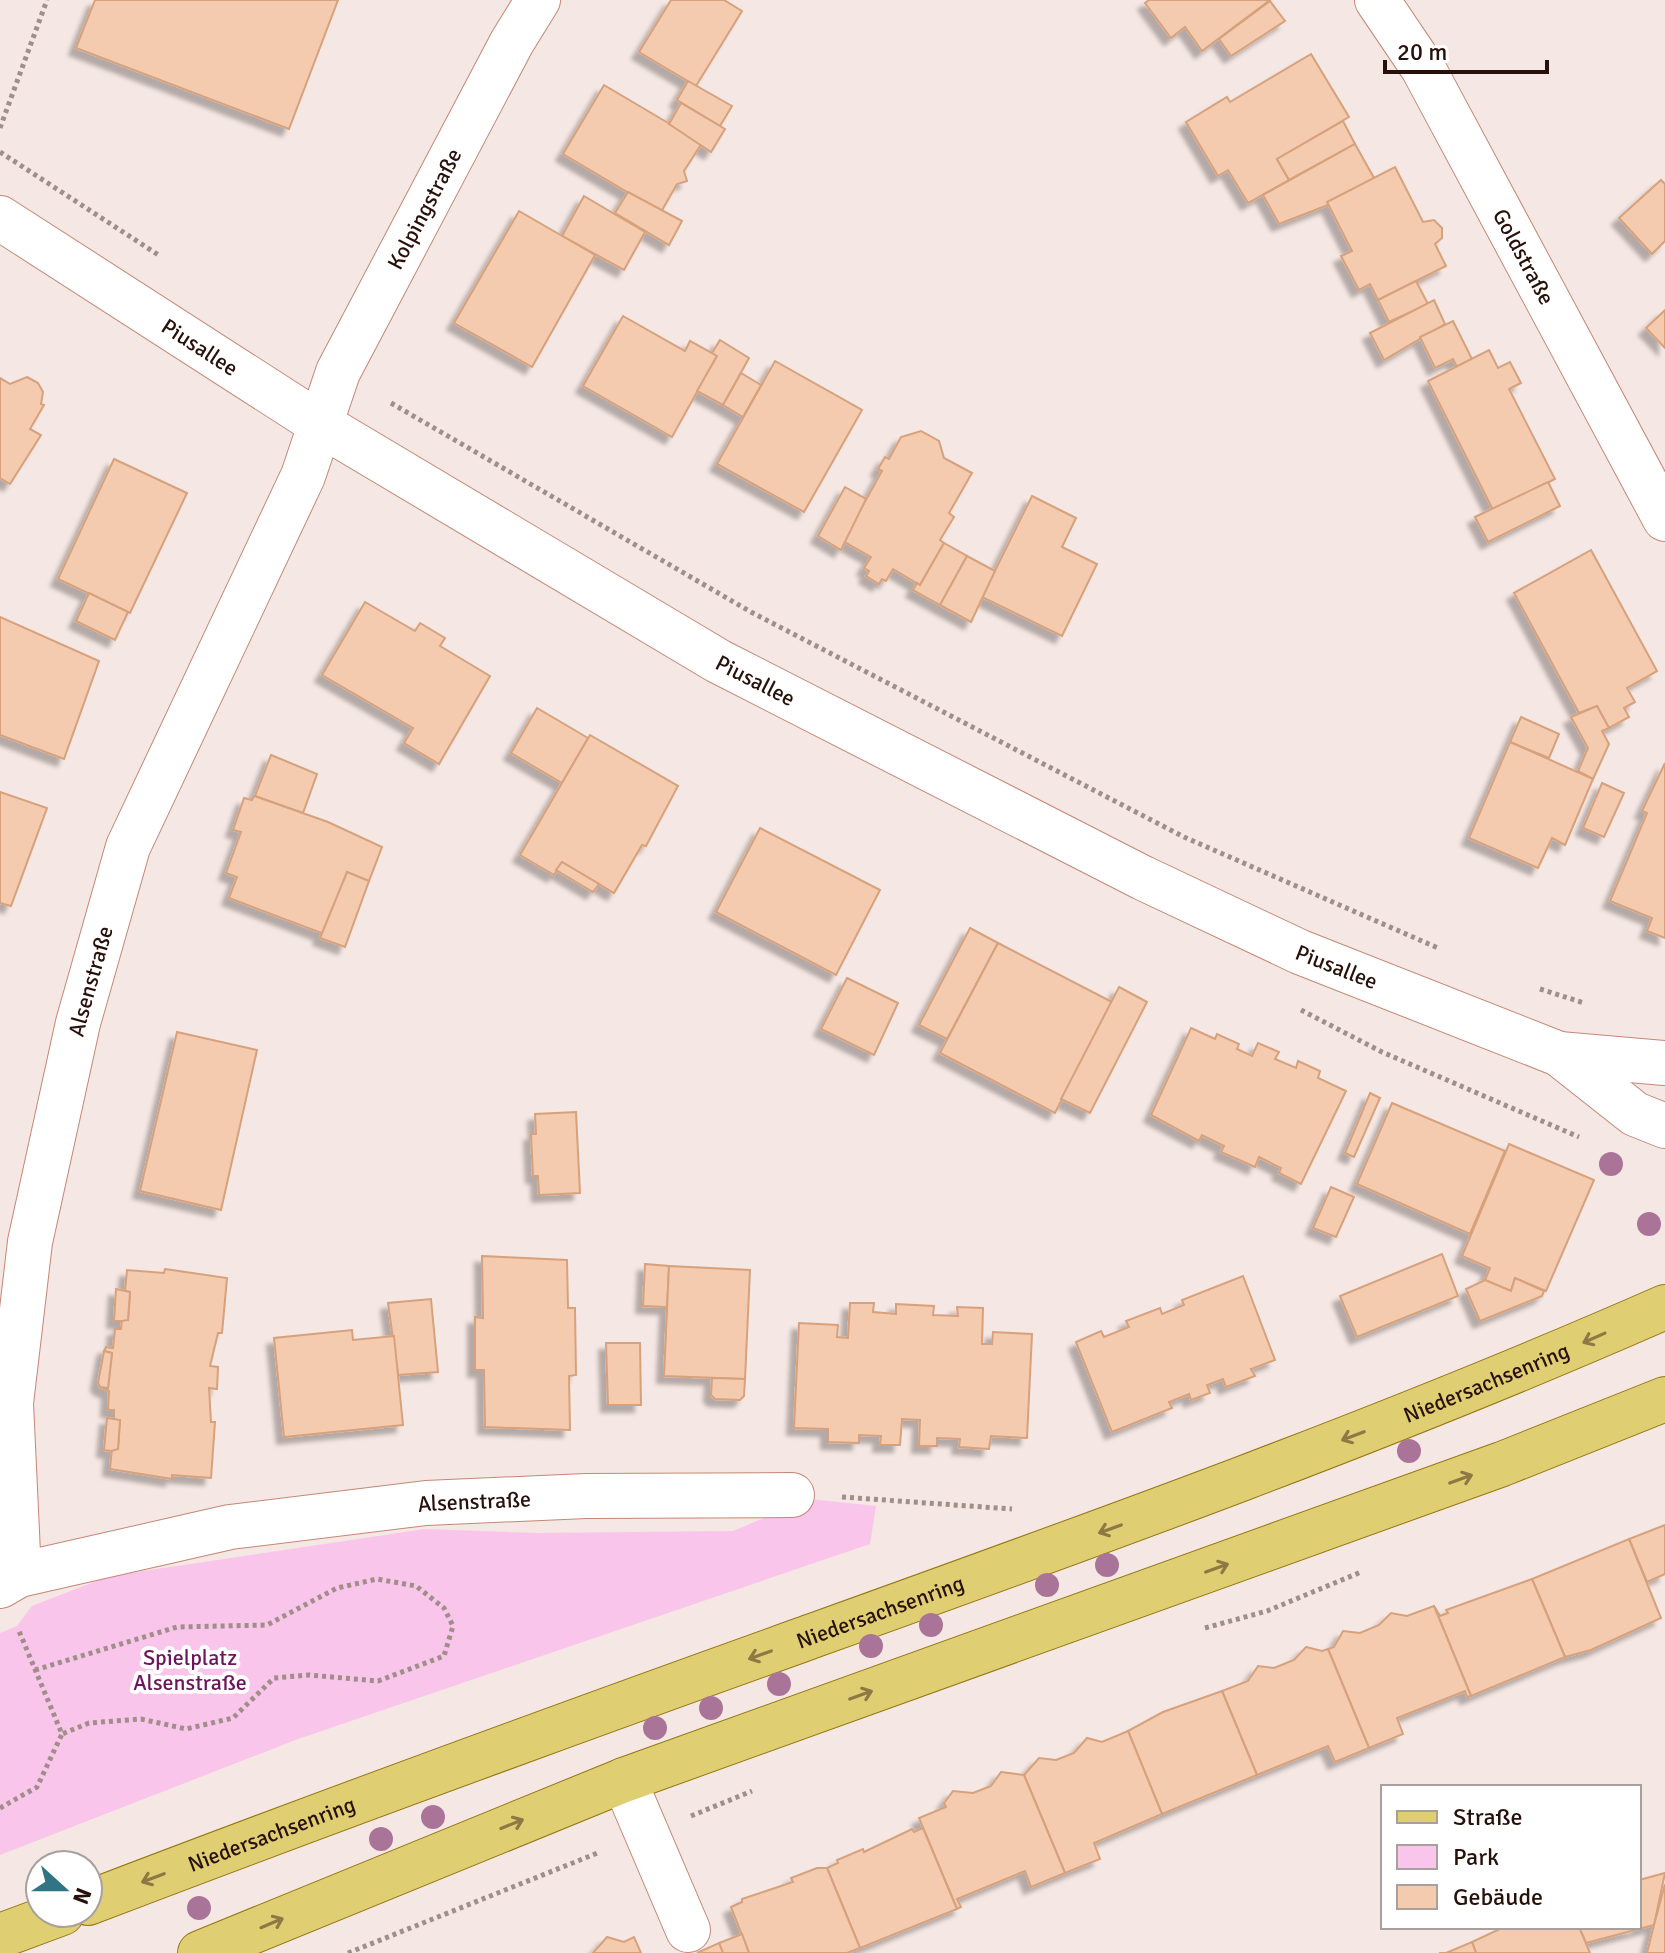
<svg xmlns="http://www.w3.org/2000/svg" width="1665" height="1953" font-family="Signika,sans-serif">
  <defs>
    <filter id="shadow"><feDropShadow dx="-7" dy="7" stdDeviation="2" flood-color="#0004"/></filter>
  </defs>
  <rect width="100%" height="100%" fill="#f5e7e3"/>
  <polygon fill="#f9c5eb" points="809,1499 876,1506 870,1544 298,1739 0,1855 0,1633 17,1626 32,1606 109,1576 425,1529 538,1533 733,1531"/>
  <g fill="#f4cbaf" stroke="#d6a17b" stroke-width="2" filter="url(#shadow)">
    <polygon points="95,0 338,0 289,129 76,48"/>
    <polygon points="671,0 724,0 742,11 696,86 639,52"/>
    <polygon points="1149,0 1270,0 1202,51 1185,27 1171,38 1145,3"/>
    <polygon points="1270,1 1285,21 1231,56 1219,39"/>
    <polygon points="1311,54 1349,117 1277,159 1289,180 1248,203 1228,170 1218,176 1186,122 1227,97 1230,102"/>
    <polygon points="688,81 732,106 720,126 677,100"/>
    <polygon points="604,85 702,143 684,171 687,181 677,184 661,212 563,154"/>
    <polygon points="681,103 725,129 711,152 669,124"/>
    <polygon points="1343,121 1355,144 1289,180 1277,159"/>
    <polygon points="1355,144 1374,178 1328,205 1279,224 1263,195"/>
    <polygon points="1395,167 1423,222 1434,220 1442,228 1442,238 1435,244 1446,266 1378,300 1370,284 1359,290 1341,256 1352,251 1327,202"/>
    <polygon points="1661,180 1665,184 1665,241 1652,254 1619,218"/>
    <polygon points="628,192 682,221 669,245 615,213"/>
    <polygon points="584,196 645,232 624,270 562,236"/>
    <polygon points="519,211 595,255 532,367 454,323"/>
    <polygon points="1416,281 1428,304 1389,322 1378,300"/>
    <polygon points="1434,300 1445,324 1384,360 1370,333"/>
    <polygon points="1665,310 1665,348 1646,328"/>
    <polygon points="623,316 685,351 690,341 717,356 672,437 583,386"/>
    <polygon points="1453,321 1472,359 1457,367 1453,359 1435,368 1420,337"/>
    <polygon points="720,340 749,358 723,405 697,391 717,356 712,353"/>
    <polygon points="1489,350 1498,368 1510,362 1521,383 1509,389 1555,479 1493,510 1428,381"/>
    <polygon points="775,361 862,410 804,512 717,464"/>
    <polygon points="741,373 761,385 743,417 723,405"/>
    <polygon points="27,377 38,383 43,392 41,404 44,405 30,429 41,435 10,484 0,478 0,378 10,384"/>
    <polygon points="921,431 939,441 944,458 972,473 949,513 954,517 940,540 944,543 920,585 893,569 886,581 882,579 879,584 866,576 869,571 864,568 871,557 843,541 882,471 878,469 885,457 889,459 901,437"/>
    <polygon points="114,459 187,493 130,613 58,579"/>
    <polygon points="1548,482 1560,506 1488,542 1475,517"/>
    <polygon points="845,487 866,499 841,550 818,536"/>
    <polygon points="1032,496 1076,518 1062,547 1097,564 1062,636 982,597"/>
    <polygon points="944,543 967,556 940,605 913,590 917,583 920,585"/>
    <polygon points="1591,550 1657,671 1627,688 1635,702 1624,708 1629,717 1609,728 1597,706 1579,713 1514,593"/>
    <polygon points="967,556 995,571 971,622 940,605"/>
    <polygon points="89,593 128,612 115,640 76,621"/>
    <polygon points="365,602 415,631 420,623 445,638 440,646 490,676 439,764 404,743 413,728 322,675"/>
    <polygon points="0,617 99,661 64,759 0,735"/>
    <polygon points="1597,706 1609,728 1602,731 1609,744 1593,779 1578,771 1588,748 1571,717"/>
    <polygon points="537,708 588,738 562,783 511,753"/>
    <polygon points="1521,717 1559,734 1549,758 1510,742"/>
    <polygon points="590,735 678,786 646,846 642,845 614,893 562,862 554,875 520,855"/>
    <polygon points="1510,742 1593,779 1565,845 1552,838 1538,868 1469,838"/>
    <polygon points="271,755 317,774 303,813 255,796"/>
    <polygon points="1665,763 1665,938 1647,931 1652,918 1610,901 1647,813 1642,811"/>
    <polygon points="1602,783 1624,793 1604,837 1583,828"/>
    <polygon points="0,792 47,808 11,906 0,903"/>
    <polygon points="254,796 328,822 382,847 369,881 347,872 324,934 229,898 237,877 226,873 241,832 233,830 244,798 252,800"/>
    <polygon points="760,828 880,890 836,975 716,912"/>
    <polygon points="562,862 599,884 593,892 556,870"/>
    <polygon points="347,872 369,881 345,947 320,938"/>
    <polygon points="970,928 998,943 947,1039 919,1025"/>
    <polygon points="998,943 1112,1002 1055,1113 940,1053"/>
    <polygon points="847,978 898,1003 874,1055 821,1029"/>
    <polygon points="1119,987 1147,1002 1090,1113 1061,1099"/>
    <polygon points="1191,1028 1215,1039 1217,1034 1239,1044 1237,1049 1252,1056 1258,1043 1279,1052 1275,1059 1296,1068 1298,1061 1320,1071 1318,1078 1346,1091 1301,1184 1279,1173 1281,1168 1259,1157 1255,1167 1221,1152 1224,1146 1202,1135 1199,1141 1151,1115"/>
    <polygon points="177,1032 257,1050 221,1210 140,1191"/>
    <polygon points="1370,1093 1380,1098 1354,1157 1345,1153"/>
    <polygon points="1392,1103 1505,1151 1470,1234 1357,1184"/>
    <polygon points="576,1112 580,1193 539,1195 538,1176 533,1176 531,1134 536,1134 535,1114"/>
    <polygon points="1509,1144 1594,1180 1546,1291 1515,1278 1511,1291 1485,1280 1490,1268 1462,1256"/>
    <polygon points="1331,1187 1354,1197 1336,1237 1313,1228"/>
    <polygon points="1442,1254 1458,1296 1357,1337 1340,1296"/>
    <polygon points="482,1256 567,1260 568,1308 575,1308 576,1375 569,1376 570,1430 485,1427 484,1370 475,1370 475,1317 483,1318"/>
    <polygon points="645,1264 669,1266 667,1307 643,1306"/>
    <polygon points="669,1266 750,1270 745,1379 664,1376"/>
    <polygon points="165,1269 227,1278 222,1333 218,1333 210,1366 218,1367 217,1389 209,1388 211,1422 215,1422 211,1478 172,1475 172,1479 110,1469 112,1448 118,1449 120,1420 114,1420 114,1410 108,1410 109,1391 100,1387 108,1388 112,1353 104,1351 106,1347 113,1348 115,1329 121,1329 122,1319 128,1320 130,1292 125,1291 127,1270 164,1273"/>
    <polygon points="1243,1276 1275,1360 1251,1369 1255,1376 1226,1387 1223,1379 1207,1385 1210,1393 1191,1400 1189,1394 1169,1402 1172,1408 1112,1432 1076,1342 1101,1331 1104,1337 1129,1327 1126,1321 1160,1308 1162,1314 1184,1305 1182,1300"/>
    <polygon points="1515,1278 1544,1291 1542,1296 1480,1321 1466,1289 1485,1280 1511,1291"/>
    <polygon points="116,1289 130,1292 128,1320 122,1321 114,1321"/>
    <polygon points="431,1299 438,1372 398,1375 388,1303"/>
    <polygon points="850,1303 874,1303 873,1312 896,1314 896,1304 934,1306 933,1315 958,1316 957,1307 983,1308 982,1344 992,1344 993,1332 1032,1334 1027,1438 991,1436 989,1449 959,1447 960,1439 937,1438 937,1446 919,1446 920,1420 902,1419 900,1445 880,1445 881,1436 859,1435 859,1443 828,1442 828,1429 794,1428 799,1323 838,1325 837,1337 848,1338"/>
    <polygon points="352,1330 353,1340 394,1336 403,1425 284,1437 274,1338"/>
    <polygon points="606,1343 640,1343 641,1405 608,1405"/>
    <polygon points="104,1351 112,1353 108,1388 100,1387 98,1383"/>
    <polygon points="712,1378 745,1379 744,1396 740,1400 715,1399 711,1395"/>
    <polygon points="107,1418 120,1420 118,1449 111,1451 104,1450"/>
    <polygon points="1665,1525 1665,1574 1647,1582 1629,1539"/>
    <polygon points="1629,1539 1661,1618 1591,1650 1565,1657 1532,1579"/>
    <polygon points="1532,1579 1565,1657 1471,1696 1434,1606 1440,1616 1448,1613 1446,1610"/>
    <polygon points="1434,1606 1471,1696 1467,1697 1465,1691 1397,1718 1403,1734 1369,1748 1328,1649 1334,1647 1343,1631 1360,1633 1379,1625 1391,1613 1407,1616"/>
    <polygon points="1306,1647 1322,1651 1328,1649 1369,1748 1335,1762 1328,1746 1257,1775 1222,1691 1248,1681 1258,1666 1274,1668 1294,1660"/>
    <polygon points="1222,1691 1257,1775 1162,1814 1128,1731 1163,1712"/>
    <polygon points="1128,1731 1162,1814 1094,1843 1100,1859 1065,1873 1024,1775 1039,1758 1056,1760 1074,1753 1087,1738 1102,1742"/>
    <polygon points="1001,1772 1024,1775 1065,1873 1031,1887 1025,1871 957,1899 961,1907 957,1909 919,1818 946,1807 944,1803 953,1791 973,1793 991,1786"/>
    <polygon points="923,1828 957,1909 860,1948 827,1868 838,1863 837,1860 863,1849 864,1852 912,1829 914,1832"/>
    <polygon points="817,1868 827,1868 860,1948 847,1953 749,1953 731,1907 742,1902 742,1899 793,1882 791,1878"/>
    <polygon points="1665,1873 1654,1925 1586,1943 1579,1927 1639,1927 1639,1880"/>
    <polygon points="1665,1884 1665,1953 1647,1953 1654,1925"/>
    <polygon points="1504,1927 1579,1927 1590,1953 1476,1953 1472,1942"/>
    <polygon points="742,1934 749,1953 723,1953 719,1943"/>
    <polygon points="607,1937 624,1942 634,1937 641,1953 593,1953"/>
    <polygon points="1472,1942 1476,1953 1439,1953 1446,1953"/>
    <polygon points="719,1943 723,1953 697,1953"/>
  </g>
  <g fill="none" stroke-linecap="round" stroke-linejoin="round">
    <defs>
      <g id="minor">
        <path id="s1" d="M1377,0l46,68 242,451"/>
        <path id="s2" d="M0,218l320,206 398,237 425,217 157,74 259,102 76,60 30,12"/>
        <polyline points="1559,1054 1665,1063"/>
        <path id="s3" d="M19,1575l-8,-172 19,-161 48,-219 50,-176 175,-371 35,-104 174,-330 26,-42"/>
        <path id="s4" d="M0,1586l19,-11 211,-48 196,-24 160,-7 206,-1"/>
        <polyline points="624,1780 688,1930"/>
      </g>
      <g id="major">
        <path id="s5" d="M88,1903c238,-91 476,-178 716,-264 289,-104 579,-208 861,-332"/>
        <polyline points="0,1936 62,1913"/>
        <polyline points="200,1953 624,1780 1502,1464 1665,1399"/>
      </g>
    </defs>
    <use href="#minor" stroke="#c58775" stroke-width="46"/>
    <use href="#major" stroke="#927712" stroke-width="46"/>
    <g stroke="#a08e89" stroke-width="5" stroke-dasharray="4 4" stroke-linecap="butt">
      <polyline points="0,128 47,0"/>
      <polyline points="0,152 160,256"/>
      <polyline points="391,403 751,612 1184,837 1438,948"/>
      <polyline points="1540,989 1584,1003"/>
      <polyline points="1301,1010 1382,1052 1579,1137"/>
      <polyline points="842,1497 1012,1509"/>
      <polyline points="1205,1628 1267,1611 1361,1572"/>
      <polyline points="35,1670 177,1627 267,1625 337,1588 377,1579 416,1586 444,1608 453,1626 444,1656 378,1681 309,1675 274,1678 233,1718 186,1729 141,1719 89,1723 62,1734"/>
      <polyline points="0,1808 37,1787 62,1734 19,1631"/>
      <polyline points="691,1816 752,1791"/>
      <polyline points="348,1953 600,1852"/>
    </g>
    <use href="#minor" stroke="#fff" stroke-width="44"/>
    <use href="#major" stroke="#e0ce73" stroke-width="44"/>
  </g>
  <g fill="#aa7499">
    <circle cx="1611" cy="1164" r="12"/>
    <circle cx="1649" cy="1224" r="12"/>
    <circle cx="1409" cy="1451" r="12"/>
    <circle cx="1107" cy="1565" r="12"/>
    <circle cx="1047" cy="1585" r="12"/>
    <circle cx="931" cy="1625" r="12"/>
    <circle cx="871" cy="1646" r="12"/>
    <circle cx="779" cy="1684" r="12"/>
    <circle cx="711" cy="1708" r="12"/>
    <circle cx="655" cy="1728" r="12"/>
    <circle cx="433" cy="1817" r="12"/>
    <circle cx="381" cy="1839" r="12"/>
    <circle cx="199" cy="1908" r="12"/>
  </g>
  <defs><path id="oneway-shaft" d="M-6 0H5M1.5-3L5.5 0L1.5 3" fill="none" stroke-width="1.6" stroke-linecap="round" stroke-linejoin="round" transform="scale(2)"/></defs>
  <g stroke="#8d7944">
    <use href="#oneway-shaft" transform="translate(1594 1338) rotate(156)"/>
    <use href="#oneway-shaft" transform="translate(1353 1436) rotate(159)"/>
    <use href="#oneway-shaft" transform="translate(1461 1479) rotate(-20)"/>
    <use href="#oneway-shaft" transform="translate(1110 1529) rotate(160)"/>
    <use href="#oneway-shaft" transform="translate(1217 1568) rotate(-20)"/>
    <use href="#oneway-shaft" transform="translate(760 1655) rotate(160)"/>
    <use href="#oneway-shaft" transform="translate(861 1695) rotate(-20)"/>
    <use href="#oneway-shaft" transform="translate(512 1824) rotate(-22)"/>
    <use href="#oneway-shaft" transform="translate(153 1878) rotate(159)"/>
    <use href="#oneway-shaft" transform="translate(272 1923) rotate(-23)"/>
  </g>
  <g text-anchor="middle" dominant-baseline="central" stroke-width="8" stroke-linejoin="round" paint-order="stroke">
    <g font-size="22" fill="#28110b" stroke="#fff">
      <text stroke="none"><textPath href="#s3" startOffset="1446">Kolpingstraße</textPath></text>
      <text stroke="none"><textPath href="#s1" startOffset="296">Goldstraße</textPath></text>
      <text stroke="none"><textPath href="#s2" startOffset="238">Piusallee</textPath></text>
      <text stroke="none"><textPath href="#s2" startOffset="886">Piusallee</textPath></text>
      <text stroke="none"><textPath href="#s2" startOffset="1534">Piusallee</textPath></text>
      <text stroke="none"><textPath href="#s3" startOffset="602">Alsenstraße</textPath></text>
      <text stroke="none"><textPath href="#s5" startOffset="1492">Niedersachsenring</textPath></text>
      <text stroke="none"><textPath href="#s4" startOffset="484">Alsenstraße</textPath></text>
      <text stroke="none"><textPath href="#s5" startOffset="844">Niedersachsenring</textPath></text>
      <text stroke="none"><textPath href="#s5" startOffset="196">Niedersachsenring</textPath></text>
    </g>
    <g font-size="22" fill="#6c155d" stroke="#fff">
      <text x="190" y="1657">Spielplatz<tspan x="190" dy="25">Alsenstraße</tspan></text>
    </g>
  </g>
  <rect x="1381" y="1785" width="260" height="144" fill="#ffffff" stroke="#a9a09d" stroke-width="2"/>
  <rect x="1397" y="1811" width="40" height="12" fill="#e0ce73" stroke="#a9a09d" stroke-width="2"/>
  <text x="1453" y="1825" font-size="24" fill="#28110b">Straße</text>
  <rect x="1397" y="1845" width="40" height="24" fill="#f9c5eb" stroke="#a9a09d" stroke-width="2"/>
  <text x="1453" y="1865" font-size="24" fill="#28110b">Park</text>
  <rect x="1397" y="1885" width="40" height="24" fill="#f4cbaf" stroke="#a9a09d" stroke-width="2"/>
  <text x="1453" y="1905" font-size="24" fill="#28110b">Gebäude</text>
  <g transform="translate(64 1889) rotate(111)"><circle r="38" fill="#ffffff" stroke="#a9a09d" stroke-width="2"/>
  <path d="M0-6L14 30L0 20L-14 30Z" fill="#317585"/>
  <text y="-12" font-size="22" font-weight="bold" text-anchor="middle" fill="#28110b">N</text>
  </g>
  <path d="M1385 60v12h162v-12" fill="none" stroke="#28110b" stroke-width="4"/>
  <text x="1397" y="60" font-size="24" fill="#28110b" stroke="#ffffff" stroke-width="6" paint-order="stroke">20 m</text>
</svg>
